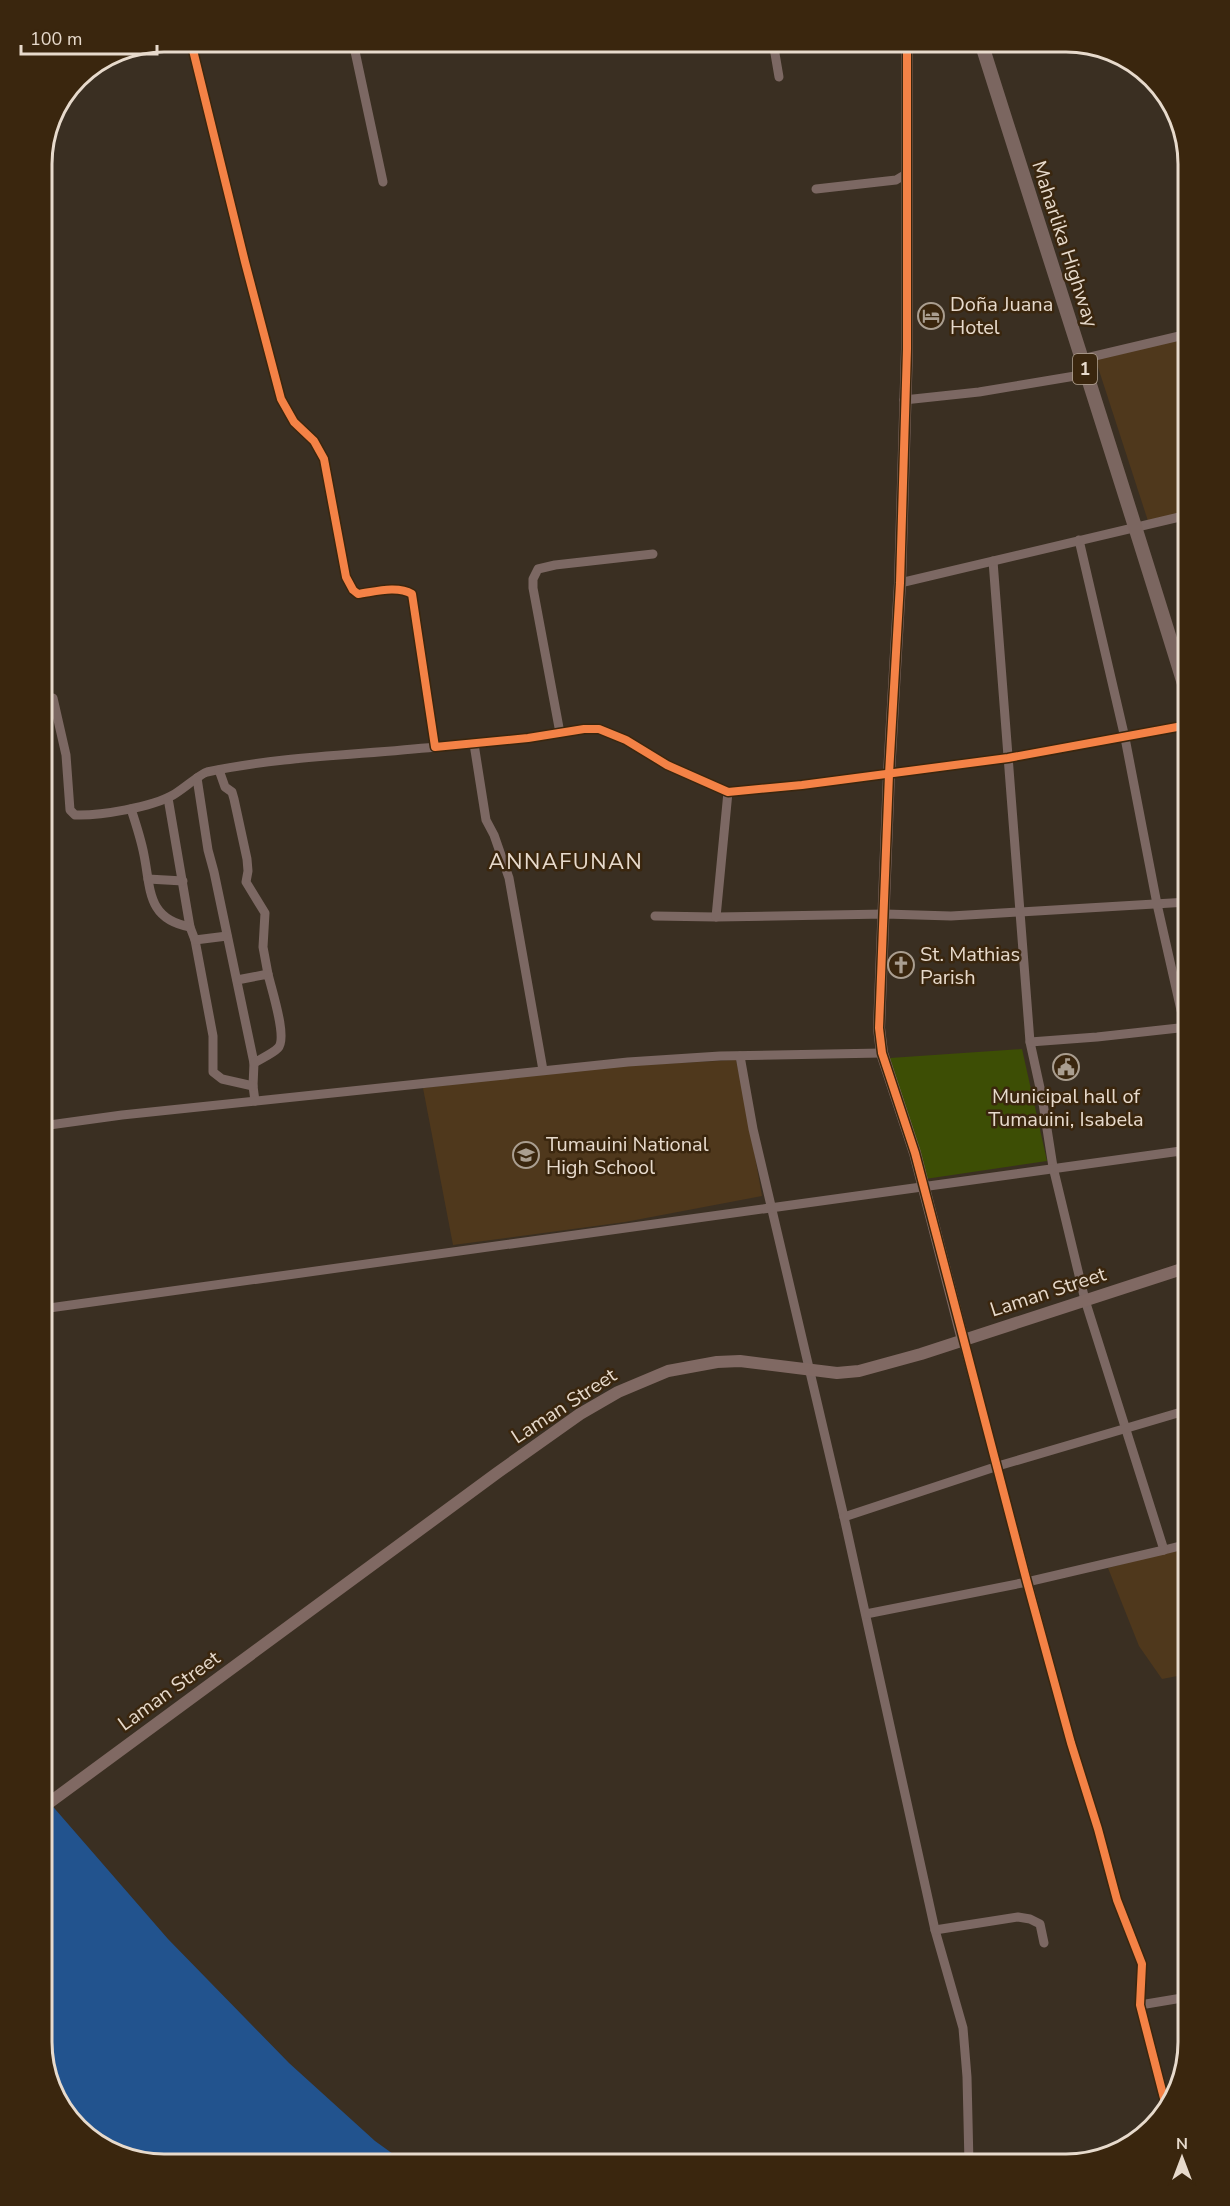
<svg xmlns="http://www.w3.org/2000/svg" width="1230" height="2206" font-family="'Nunito Sans',sans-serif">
  <rect width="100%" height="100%" fill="#3a2f22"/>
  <g fill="#4f381c">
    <polygon points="1188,337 1188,512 1148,521 1095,358"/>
    <polygon points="736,1060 745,1100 762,1196 625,1222 453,1245 423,1088 604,1067"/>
    <polygon points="1188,1546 1188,1674 1162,1679 1139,1646 1108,1568"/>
  </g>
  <polygon fill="#3d4e05" points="1022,1049 1047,1161 925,1179 890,1058"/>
  <polygon fill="#22538e" points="42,1794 168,1939 289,2063 375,2141 407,2164 157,2164 96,2143 51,2088 42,2041"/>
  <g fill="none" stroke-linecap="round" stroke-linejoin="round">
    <g stroke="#7c6863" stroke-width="9">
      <path d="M191,42l54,220 36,137 13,23 20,19 10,18 22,118 7,13 5,4c16,-2 39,-9 54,0l23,153 93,-9 56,-9h15l27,11 41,25 61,27 74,-7 206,-27 180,-33"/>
      <polyline points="353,42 383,182"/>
      <polyline points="773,42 779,77"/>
      <polyline points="816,189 896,180 906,174"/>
      <polyline points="1082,359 1188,334"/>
      <polyline points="904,400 979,392 1087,374"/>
      <polyline points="1079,540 1125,738 1157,904 1188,1041"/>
      <polyline points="993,561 1030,1042 1042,1097 1053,1167 1085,1300 1164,1550 1188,1544"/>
      <polyline points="900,583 1188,515"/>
      <path d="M53,698l13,57 4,55 5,5c25,1 77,-8 98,-20 9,-5 27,-21 34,-23 75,-16 153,-17 228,-25"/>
      <polyline points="560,733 533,588 533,579 538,569 555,565 653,554"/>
      <polyline points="474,744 486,820 494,835 509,878 543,1070"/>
      <polyline points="219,770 225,787 232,792 234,799 247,859 248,871 246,882 265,913 263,947 268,974"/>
      <polyline points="197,778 208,850 214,872 254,1063 253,1086 255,1101"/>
      <polyline points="168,798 190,927 195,940 213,1036 213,1072 222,1079 253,1086"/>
      <path d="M131,809c5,15 10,30 13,46 7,35 3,64 46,72"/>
      <polyline points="148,879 183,881"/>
      <polyline points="655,916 716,917 885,914 951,916 1188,902"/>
      <polyline points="716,917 728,792"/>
      <polyline points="195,940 227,936"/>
      <path d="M237,980l31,-6c3,14 20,64 10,74 -6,6 -16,10 -24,15"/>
      <polyline points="1030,1042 1097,1037 1188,1027"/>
      <polyline points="740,1056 753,1129 844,1517 935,1930 963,2028 967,2077 969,2164"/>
      <polyline points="42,1126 122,1115 628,1062 720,1056 882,1053"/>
      <polyline points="1180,1151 1188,1188"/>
      <polyline points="42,1309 1188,1150"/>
      <polyline points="963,1340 1071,1743 1098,1829 1117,1900 1142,1964 1140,2005 1167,2110"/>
      <polyline points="844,1517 998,1466 1188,1410"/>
      <polyline points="866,1614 1027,1582 1164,1550"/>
      <polyline points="935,1930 1018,1917 1030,1919 1040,1924 1044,1943"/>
      <polyline points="1140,2005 1188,1997"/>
    </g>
    <g stroke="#806963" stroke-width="12">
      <polyline points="907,42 907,349 900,583 889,774 879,1028 882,1053 915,1153 963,1340"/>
      <polyline points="42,1808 497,1473 580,1414 618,1392 668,1371 717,1362 740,1361 837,1373 859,1371 921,1354 1188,1267"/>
    </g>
    <path stroke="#7b6660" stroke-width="14" d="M981,42c69,219 140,436 207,655"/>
    <defs>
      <g id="cycleway">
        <path d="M191,42l54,220 36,137 13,23 20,19 10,18 22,118 7,13 5,4c16,-2 39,-9 54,0l23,153 93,-9 56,-9h15l27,11 41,25 61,27 74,-7 206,-27 180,-33"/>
        <polyline points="907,42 907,349 900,583 889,774 879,1028 882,1053 915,1153 1027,1582 1071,1743 1098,1829 1117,1900 1142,1964 1140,2005 1167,2110"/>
      </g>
    </defs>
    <use href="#cycleway" stroke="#3a260e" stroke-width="11"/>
    <use href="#cycleway" stroke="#f48246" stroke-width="8"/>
  </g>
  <defs>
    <symbol id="hotel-ring" viewBox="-11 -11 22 22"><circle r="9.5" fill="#3a260e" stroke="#aa9e90" stroke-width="1.5"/><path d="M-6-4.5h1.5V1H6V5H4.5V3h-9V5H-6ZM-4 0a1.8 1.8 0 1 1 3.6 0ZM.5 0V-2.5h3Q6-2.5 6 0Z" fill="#aa9e90"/></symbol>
    <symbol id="church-ring" viewBox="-11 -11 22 22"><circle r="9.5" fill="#3a260e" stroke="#aa9e90" stroke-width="1.5"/><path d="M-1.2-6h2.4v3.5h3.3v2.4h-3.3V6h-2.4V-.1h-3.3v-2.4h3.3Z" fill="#aa9e90"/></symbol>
    <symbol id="civic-ring" viewBox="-11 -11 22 22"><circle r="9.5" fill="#3a260e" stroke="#aa9e90" stroke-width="1.5"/><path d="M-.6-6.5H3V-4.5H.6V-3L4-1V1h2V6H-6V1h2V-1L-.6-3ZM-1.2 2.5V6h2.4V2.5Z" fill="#aa9e90"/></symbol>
    <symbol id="school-ring" viewBox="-11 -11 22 22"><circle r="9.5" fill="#3a260e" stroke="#aa9e90" stroke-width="1.5"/><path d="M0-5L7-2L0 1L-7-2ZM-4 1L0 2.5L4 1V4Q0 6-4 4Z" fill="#aa9e90"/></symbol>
  </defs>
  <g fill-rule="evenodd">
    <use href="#hotel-ring" x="916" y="301" width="30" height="30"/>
    <use href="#church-ring" x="886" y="950" width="30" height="30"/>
    <use href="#civic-ring" x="1051" y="1052" width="30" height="30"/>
    <use href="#school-ring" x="511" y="1140" width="30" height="30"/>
  </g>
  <g text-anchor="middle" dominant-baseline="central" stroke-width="5" stroke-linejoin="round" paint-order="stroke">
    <rect fill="#3a260e" stroke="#b3a493" stroke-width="1.5" x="1073" y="354" width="24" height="30" rx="4.5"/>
    <g font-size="18" font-weight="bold" fill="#e7dacc">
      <text x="1085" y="369">1</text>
    </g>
    <g font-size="20" fill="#e7dacc" stroke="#3a260e">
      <text transform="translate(1065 244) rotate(72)">Maharlika Highway</text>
      <text transform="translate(1048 1292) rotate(-18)">Laman Street</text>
      <text transform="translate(564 1406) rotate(-33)">Laman Street</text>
      <text transform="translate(169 1691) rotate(-36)">Laman Street</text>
    </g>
    <g font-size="20" fill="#e7dacc" stroke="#3a260e" text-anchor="start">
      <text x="950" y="304">Doña Juana<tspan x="950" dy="23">Hotel</tspan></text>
      <text x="920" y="954">St. Mathias<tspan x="920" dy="23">Parish</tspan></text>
      <text x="1066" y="1096" text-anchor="middle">Municipal hall of<tspan x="1066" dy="23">Tumauini, Isabela</tspan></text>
      <text x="546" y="1144">Tumauini National<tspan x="546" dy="23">High School</tspan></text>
    </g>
    <g font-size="22" letter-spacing="1.5" fill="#e7dacc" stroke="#3a260e">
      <text x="566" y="862">ANNAFUNAN</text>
    </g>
  </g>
  <path d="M0 0H1230V2206H0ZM164 52H1066A112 112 0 0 1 1178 164V2042A112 112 0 0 1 1066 2154H164A112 112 0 0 1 52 2042V164A112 112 0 0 1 164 52Z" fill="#3a260e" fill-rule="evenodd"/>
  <path fill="none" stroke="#e7dacc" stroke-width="3" d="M164 52H1066A112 112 0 0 1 1178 164V2042A112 112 0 0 1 1066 2154H164A112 112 0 0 1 52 2042V164A112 112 0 0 1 164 52Z"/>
  <g transform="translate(1182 2158)" stroke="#3a260e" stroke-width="4.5" paint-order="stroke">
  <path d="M0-4.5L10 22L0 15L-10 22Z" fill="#e7dacc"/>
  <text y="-9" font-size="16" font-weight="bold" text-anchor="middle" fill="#e7dacc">N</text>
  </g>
  <path d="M21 45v9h136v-9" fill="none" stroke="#e7dacc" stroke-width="3"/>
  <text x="30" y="45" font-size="18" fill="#e7dacc" stroke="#3a260e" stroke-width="4.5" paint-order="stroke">100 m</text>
</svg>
